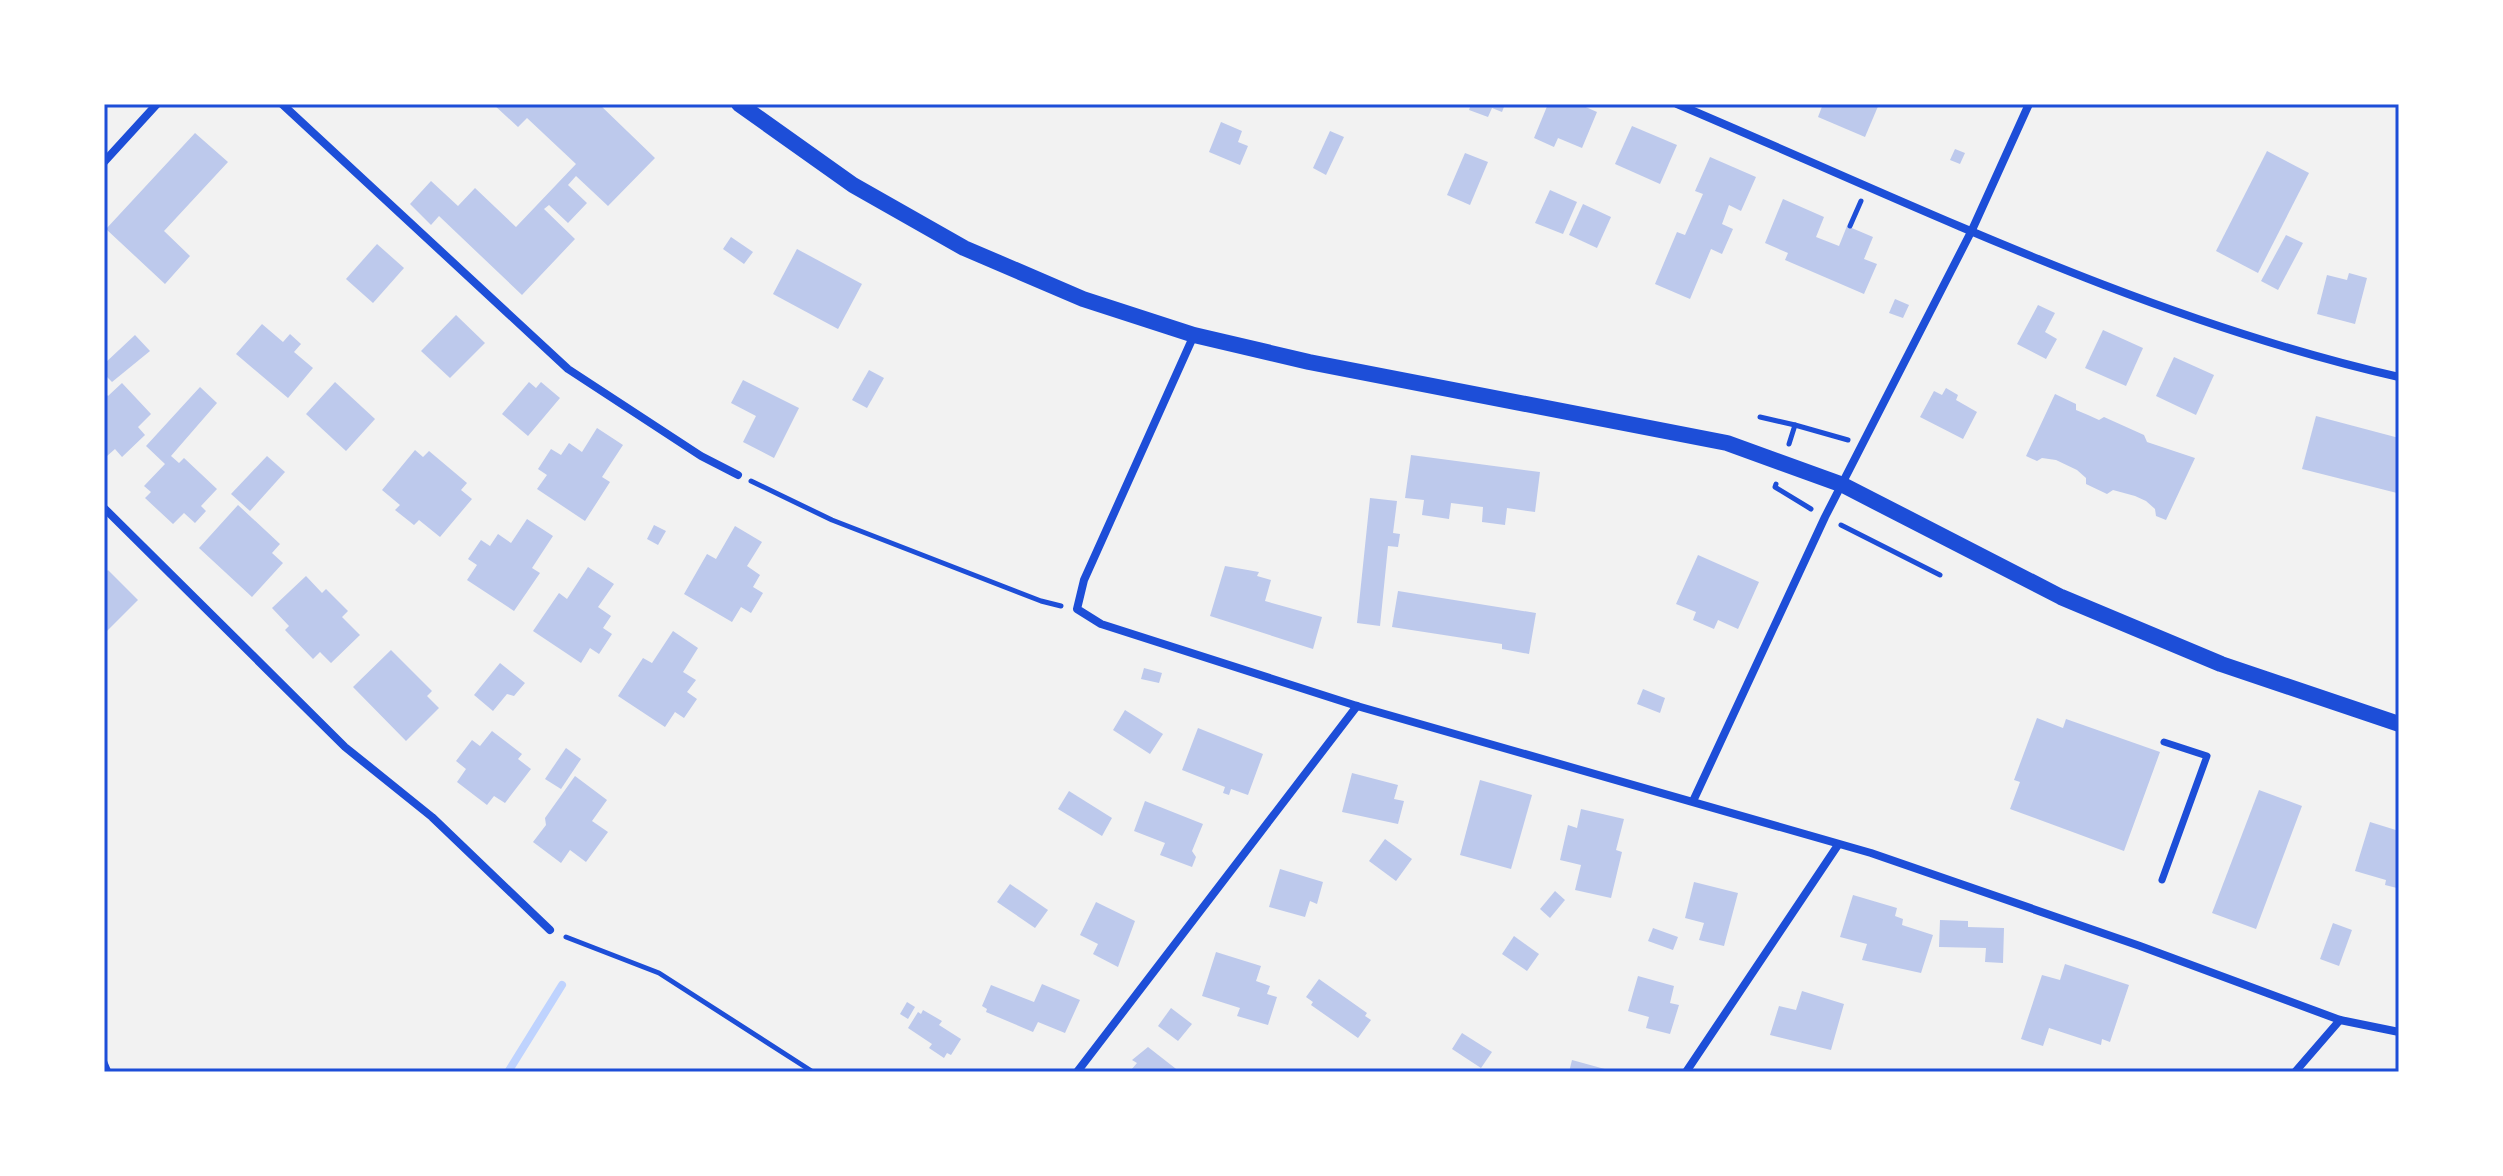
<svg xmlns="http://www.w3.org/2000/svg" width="2503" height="1176" font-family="Poppins,sans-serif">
  <rect width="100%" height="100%" fill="#f2f2f2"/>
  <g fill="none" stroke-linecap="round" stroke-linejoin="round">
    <polyline stroke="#bfd3fe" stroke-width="8" points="508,1072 562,985"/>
  </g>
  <g fill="#bdc9ec">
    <polygon points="493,104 599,104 655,158 608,206 576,176 568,185 587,203 568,223 549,205 544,209 575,239 522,295 439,216 431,225 410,204 431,181 458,206 475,188 516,227 576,164 527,118 518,127"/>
    <polygon points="1471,104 1505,104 1502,112 1492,108 1488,117 1469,110"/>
    <polygon points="1548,104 1579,104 1597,112 1582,148 1558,138 1554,147 1534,138"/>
    <polygon points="1823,104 1879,104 1865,137 1818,117"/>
    <polygon points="1221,122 1242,131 1238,142 1248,146 1240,165 1209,152"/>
    <polygon points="1632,126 1677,145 1660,184 1615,164"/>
    <polygon points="1330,131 1344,137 1326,175 1313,168"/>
    <polygon points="195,133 228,162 164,231 190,256 165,284 106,229"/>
    <polygon points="1955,149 1965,153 1960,164 1950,160"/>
    <polygon points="2267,151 2309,173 2258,273 2216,251"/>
    <polygon points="1465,153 1488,162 1470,205 1447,195"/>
    <polygon points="1710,157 1756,177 1741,211 1729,205 1722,224 1733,229 1722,254 1711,249 1690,299 1655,284 1677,232 1685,235 1703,194 1695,191"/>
    <polygon points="1550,190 1577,202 1563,234 1535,223"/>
    <polygon points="1783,199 1824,217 1816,237 1839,246 1847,226 1873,237 1864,259 1877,264 1864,294 1785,260 1788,253 1765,243"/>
    <polygon points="1583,204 1611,217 1597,248 1569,235"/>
    <polygon points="2286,235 2303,243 2278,290 2261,281"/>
    <polygon points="731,237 753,252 744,264 723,249"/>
    <polygon points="377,244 404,268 373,303 346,279"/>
    <polygon points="797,249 862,284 838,329 773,294"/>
    <polygon points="2349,273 2367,278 2355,324 2317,314 2327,275 2347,280"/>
    <polygon points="1895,299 1909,305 1903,318 1889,313"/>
    <polygon points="2038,305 2055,313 2045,332 2057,339 2046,359 2017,344"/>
    <polygon points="456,315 485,343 450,378 421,351"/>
    <polygon points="262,324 283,342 290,334 301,344 294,352 313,368 288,398 236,354"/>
    <polygon points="2103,330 2143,348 2126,386 2085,368"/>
    <polygon points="135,335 150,351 112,382 104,374 104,364"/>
    <polygon points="2174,357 2214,375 2196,415 2156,396"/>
    <polygon points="869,370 884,378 867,408 852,400"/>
    <polygon points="743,380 799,408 774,458 743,442 756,416 731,403"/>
    <polygon points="335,382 375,419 346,451 306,414"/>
    <polygon points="529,382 536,388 541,382 560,398 528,436 502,414"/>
    <polygon points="122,383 151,414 138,427 145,435 122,457 115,449 107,456 104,452 104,392 108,396"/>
    <polygon points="200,387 217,403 171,456 179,463 184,458 217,489 201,506 206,511 195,523 184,513 173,524 145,498 151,492 144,486 165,464 146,446"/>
    <polygon points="1946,388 1958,395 1956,400 1977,412 1963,439 1920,417 1934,391 1942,395"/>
    <polygon points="2055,394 2076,404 2076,410 2088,415 2099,420 2104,417 2144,435 2147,442 2195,458 2166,520 2156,516 2155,509 2146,501 2135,496 2113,490 2107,494 2086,484 2086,478 2077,470 2056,460 2042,458 2037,461 2026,456"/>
    <polygon points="2316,416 2399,438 2397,493 2302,469"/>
    <polygon points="597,428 623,445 602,477 610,482 585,521 537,489 547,475 538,469 551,449 561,455 569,443 582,452"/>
    <polygon points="415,450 423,457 429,451 467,483 461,490 472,499 440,537 419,520 414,525 395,510 400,505 382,490"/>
    <polygon points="1411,455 1540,472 1535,512 1507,508 1505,525 1482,522 1483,507 1451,503 1449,519 1422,515 1424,500 1405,498"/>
    <polygon points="267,456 285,472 250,511 231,494"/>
    <polygon points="1370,498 1397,501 1393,533 1400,534 1398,547 1388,546 1380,626 1357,623"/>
    <polygon points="238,505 280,544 272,553 283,563 252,597 199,548"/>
    <polygon points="527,519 553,536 532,568 540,573 514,611 467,580 477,565 468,559 481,540 490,546 498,534 511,543"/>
    <polygon points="654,525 666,531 658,545 647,539"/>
    <polygon points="735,526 762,542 747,566 760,575 753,587 763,593 751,613 741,607 732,622 684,594 707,554 716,559"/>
    <polygon points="1698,555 1759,582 1738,629 1718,620 1714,629 1693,620 1696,612 1676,604"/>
    <polygon points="1225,566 1259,572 1257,576 1271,580 1265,601 1322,617 1313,649 1210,616"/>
    <polygon points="588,567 614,584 598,607 611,616 603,628 612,634 599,654 590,648 581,663 533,631 559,593 567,599"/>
    <polygon points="108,570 138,600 107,631 104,627 104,574"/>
    <polygon points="306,576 322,593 326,589 348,611 342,617 360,635 331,663 320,652 313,659 285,630 289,626 272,608"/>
    <polygon points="1398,591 1536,613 1529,654 1502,649 1502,644 1392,627"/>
    <polygon points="673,631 698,648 683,672 696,680 687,692 697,699 684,718 675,712 665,727 618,696 643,658 652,663"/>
    <polygon points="391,650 432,691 427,696 439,708 406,741 353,687"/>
    <polygon points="500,663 525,683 514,696 507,694 493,711 474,695"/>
    <polygon points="1144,668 1162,673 1159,683 1141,679"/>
    <polygon points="1643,689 1665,698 1660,713 1637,704"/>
    <polygon points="1125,710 1163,734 1150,754 1113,730"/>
    <polygon points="2037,718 2063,728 2066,719 2160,752 2124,851 2010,809 2020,782 2014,780"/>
    <polygon points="1198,728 1263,754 1248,795 1231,789 1229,795 1223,793 1225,787 1182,770"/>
    <polygon points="492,731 522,754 518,759 531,769 505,803 494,796 487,805 457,782 466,769 456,761 472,740 480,746"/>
    <polygon points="566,748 581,759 561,789 545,779"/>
    <polygon points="1352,773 1398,785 1394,799 1404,801 1398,824 1342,812"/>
    <polygon points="575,776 607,800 592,821 608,832 586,862 570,850 561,863 533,842 546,825 545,818"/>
    <polygon points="1480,780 1532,795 1511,869 1460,855"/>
    <polygon points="2259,790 2302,806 2256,929 2212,913"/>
    <polygon points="1069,791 1112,818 1102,836 1058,809"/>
    <polygon points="1145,801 1203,824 1192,851 1196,857 1192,867 1160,855 1165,843 1134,831"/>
    <polygon points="1581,809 1624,819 1616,850 1622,852 1611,898 1575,890 1581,865 1560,860 1568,825 1577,828"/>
    <polygon points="2370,822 2399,831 2397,888 2385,885 2386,880 2355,871"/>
    <polygon points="1385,839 1412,859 1396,881 1369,861"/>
    <polygon points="1280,869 1323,882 1317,904 1310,901 1305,917 1269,907"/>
    <polygon points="1694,882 1738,893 1724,946 1699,940 1704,923 1685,918"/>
    <polygon points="1010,884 1048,910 1035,928 997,902"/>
    <polygon points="1555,891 1565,900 1550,918 1540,909"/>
    <polygon points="1853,895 1897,908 1895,916 1903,919 1902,925 1933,935 1921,973 1862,960 1867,944 1840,937"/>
    <polygon points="1096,902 1135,921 1118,967 1093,954 1098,944 1080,935"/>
    <polygon points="1940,920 1968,921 1968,927 2004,928 2003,963 1985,962 1986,948 1939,947"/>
    <polygon points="2333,923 2352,930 2339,966 2320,959"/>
    <polygon points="1653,928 1678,937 1673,950 1648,941"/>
    <polygon points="1514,936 1539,954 1527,971 1502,954"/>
    <polygon points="1216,952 1261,966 1256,981 1270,986 1267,994 1277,997 1268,1025 1237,1016 1240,1008 1202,996"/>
    <polygon points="2065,964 2129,985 2110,1042 2102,1039 2101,1045 2049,1028 2043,1046 2021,1039 2042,975 2060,980"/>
    <polygon points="1638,976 1674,986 1670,1003 1679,1005 1670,1034 1646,1028 1649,1017 1628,1011"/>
    <polygon points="1319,979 1367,1013 1365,1016 1371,1020 1358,1038 1311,1005 1313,1002 1306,997"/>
    <polygon points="1042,984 1080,1000 1065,1033 1038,1022 1033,1032 986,1012 987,1009 982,1006 991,985 1034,1002"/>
    <polygon points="1802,991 1844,1004 1831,1050 1770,1035 1779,1006 1796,1010"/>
    <polygon points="907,1002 915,1007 908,1019 900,1014"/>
    <polygon points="1171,1008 1192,1024 1178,1041 1158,1026"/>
    <polygon points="923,1010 942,1021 939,1025 961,1039 951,1055 947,1053 944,1058 929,1048 932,1044 908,1028 918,1012 921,1014"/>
    <polygon points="1462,1033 1492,1052 1481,1068 1452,1049"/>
    <polygon points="1148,1047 1180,1072 1134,1072 1131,1070 1137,1063 1132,1060"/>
    <polygon points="1572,1060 1612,1071 1612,1072 1569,1072"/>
  </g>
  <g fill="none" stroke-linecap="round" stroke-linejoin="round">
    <g stroke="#1d4ed8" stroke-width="5">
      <polyline points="1850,226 1861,201"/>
      <polyline points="1760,417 1795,425"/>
      <polyline points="1789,444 1795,425 1848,440"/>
      <polyline points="751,481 832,520 1041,601 1061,606"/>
      <polyline points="1776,484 1775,487 1811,509"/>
      <polyline points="1841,525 1940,575"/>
      <polyline points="566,937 659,973 813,1072"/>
      <polyline points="104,1060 109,1072"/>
    </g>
    <polyline stroke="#1d4ed8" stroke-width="7" points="2162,880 2207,756 2164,742"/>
    <g stroke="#1d4ed8" stroke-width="8">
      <polyline points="282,104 568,369 701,456 738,475"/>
      <path d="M1677,104c236,100 471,216 722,273"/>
      <polyline points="104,162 157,104"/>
      <polyline points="1194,335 1084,580 1077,609 1101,624 1357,706 1871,853 2140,946 2340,1020 2399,1032"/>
      <polyline points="104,508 345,747 432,817 550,930"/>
      <polyline points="1694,799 1825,517 1972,230 2029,104"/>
      <polyline points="1077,1072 1357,706"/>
      <polyline points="1686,1072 1838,845"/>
      <polyline points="2295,1072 2340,1020"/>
    </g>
    <polyline stroke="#1d4ed8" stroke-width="16" points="739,104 853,185 964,248 1083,299 1194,335 1309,362 1727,443 1843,485 2061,597 2221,664 2399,724"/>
  </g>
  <rect width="2503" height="1176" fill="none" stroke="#ffffff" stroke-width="212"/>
  <rect x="106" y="106" width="2291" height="964" fill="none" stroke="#1d4ed8" stroke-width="3"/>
</svg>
